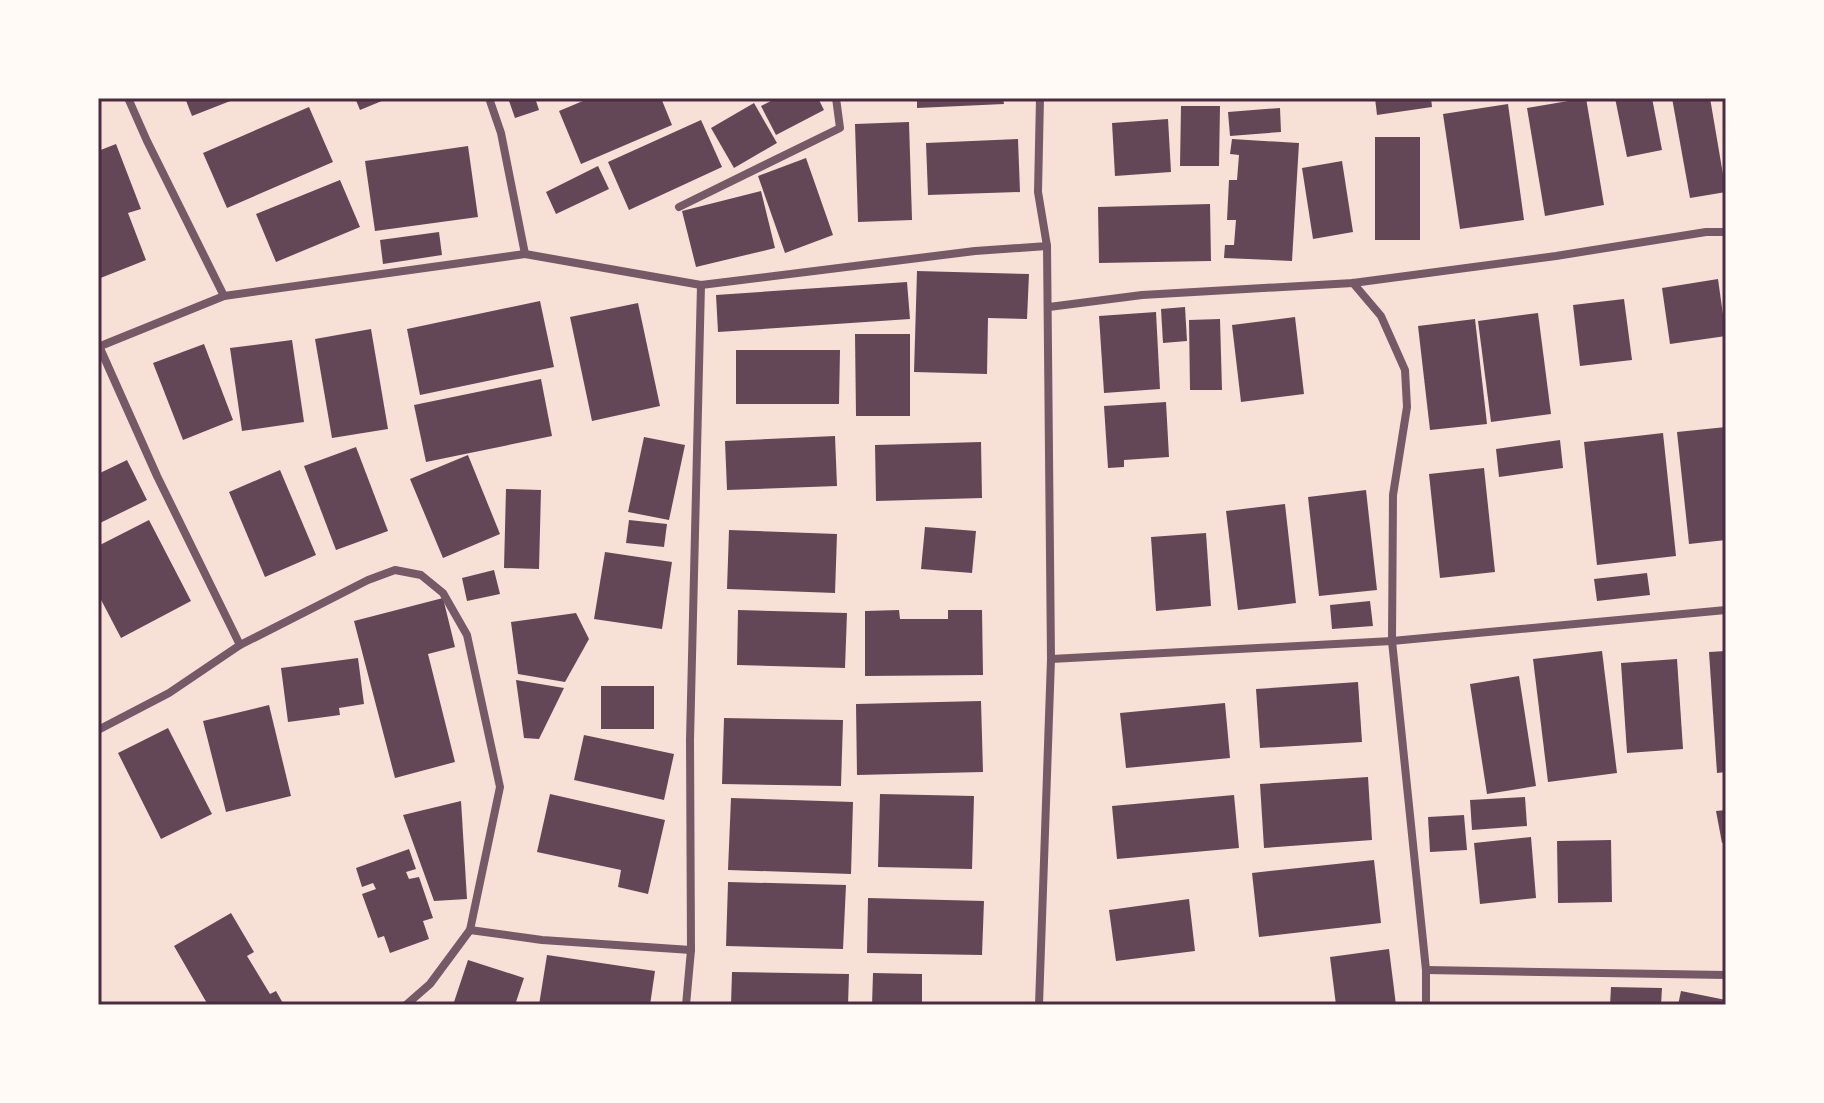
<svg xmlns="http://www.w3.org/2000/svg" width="1824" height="1103" font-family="'Roboto Serif',serif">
  <rect width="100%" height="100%" fill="#f7e1d7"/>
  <g fill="#644757">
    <polygon points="185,98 238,98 192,116"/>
    <polygon points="355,98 389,98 360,110"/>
    <polygon points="508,98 535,98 539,110 515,118"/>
    <polygon points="590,98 661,98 672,125 581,164 559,111"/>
    <polygon points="777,98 818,98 824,110 776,135 761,106"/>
    <polygon points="917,98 1003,98 1004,104 917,108"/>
    <polygon points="1375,98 1431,98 1432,107 1377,115"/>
    <polygon points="1586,98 1604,205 1545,216 1527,108"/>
    <polygon points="1615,98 1652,98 1662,150 1627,157"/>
    <polygon points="1672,98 1710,98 1726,192 1690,198"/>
    <polygon points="754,103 777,143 734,168 711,128"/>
    <polygon points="1508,104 1524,220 1460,229 1443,114"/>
    <polygon points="1181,106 1220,106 1219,166 1180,166"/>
    <polygon points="309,107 333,162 227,208 203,153"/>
    <polygon points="1280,108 1281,132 1230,136 1228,112"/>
    <polygon points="1168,119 1171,172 1115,176 1112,123"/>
    <polygon points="701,120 722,167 629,210 608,162"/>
    <polygon points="909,122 912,220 858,222 855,124"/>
    <rect x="1375" y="137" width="45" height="103"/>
    <polygon points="1018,139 1020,192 928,195 926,143"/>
    <polygon points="1232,139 1299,143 1292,261 1224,258 1225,245 1234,245 1236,220 1227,220 1229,180 1237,180 1239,155 1230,154"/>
    <polygon points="116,144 141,209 128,213 146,260 98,279 98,151"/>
    <polygon points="468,146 478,217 375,231 365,161"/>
    <polygon points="806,158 833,235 785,253 758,176"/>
    <polygon points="1342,161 1353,232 1313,239 1302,168"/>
    <polygon points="598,166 609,189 556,214 546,192"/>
    <polygon points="340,180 360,227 276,262 256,214"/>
    <polygon points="761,191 775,248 696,267 682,211"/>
    <polygon points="1210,204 1211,261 1099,263 1098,207"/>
    <polygon points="439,232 442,255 383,264 380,240"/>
    <polygon points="917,271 1029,274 1027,319 988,318 987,374 914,372"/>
    <polygon points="1718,279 1726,336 1670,344 1662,288"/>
    <polygon points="907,282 910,319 718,332 716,295"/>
    <polygon points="1624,299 1632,360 1580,366 1573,305"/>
    <polygon points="540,301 554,367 420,395 407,329"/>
    <polygon points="638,303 660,406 592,421 570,317"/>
    <polygon points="1185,307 1187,341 1163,343 1161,309"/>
    <polygon points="1156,312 1160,389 1104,393 1099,316"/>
    <polygon points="1538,313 1551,414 1491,422 1478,321"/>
    <polygon points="1295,317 1304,394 1241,402 1232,325"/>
    <polygon points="1220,319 1222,390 1190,390 1189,320"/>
    <polygon points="1475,319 1487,424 1430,430 1418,326"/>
    <polygon points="371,329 388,429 332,438 315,339"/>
    <polygon points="855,334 910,334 910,416 856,416"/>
    <polygon points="292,340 304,422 242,431 230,348"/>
    <polygon points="204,344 233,420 183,440 153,363"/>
    <polygon points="736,350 840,350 839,404 736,404"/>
    <polygon points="541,379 552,436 426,462 414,405"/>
    <polygon points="1166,402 1169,457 1124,460 1124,467 1108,468 1104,406"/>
    <polygon points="1726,427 1726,540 1689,544 1677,432"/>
    <polygon points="1663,433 1676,556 1597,565 1584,442"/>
    <polygon points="835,436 837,486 727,490 725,441"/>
    <polygon points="644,437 685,445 669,520 628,512"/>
    <polygon points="1560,440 1563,468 1499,477 1496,449"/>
    <polygon points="981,442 982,498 876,501 875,445"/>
    <polygon points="356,447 388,531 336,550 304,466"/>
    <polygon points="468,455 500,534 443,558 410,479"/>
    <polygon points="127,460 147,500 98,524 98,474"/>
    <polygon points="1484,468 1495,572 1440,578 1429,474"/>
    <polygon points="280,470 316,555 265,577 229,492"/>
    <polygon points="506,489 541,490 539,569 504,568"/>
    <polygon points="1366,490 1377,590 1319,596 1308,497"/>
    <polygon points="1285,504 1296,603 1238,610 1226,511"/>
    <polygon points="149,520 191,601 121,638 98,594 98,546"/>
    <polygon points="629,520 667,524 664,547 626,543"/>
    <polygon points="925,527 976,531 972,573 921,569"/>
    <polygon points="729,530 837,534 835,593 727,589"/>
    <polygon points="1206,533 1211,606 1156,611 1151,537"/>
    <polygon points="605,552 672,562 662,629 594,619"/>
    <polygon points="494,570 500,594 467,601 462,578"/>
    <polygon points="1647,573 1650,595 1597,601 1594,579"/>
    <polygon points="443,598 455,647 428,654 455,762 395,778 354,621"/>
    <polygon points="1370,601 1373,626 1332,629 1330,605"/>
    <polygon points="738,610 847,613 845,668 737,665"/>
    <polygon points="899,610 900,619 948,619 948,610 982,610 983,675 865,676 865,611"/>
    <polygon points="576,613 589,639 565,682 518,674 511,622"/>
    <polygon points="1602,651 1617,773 1548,782 1533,659"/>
    <polygon points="1726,651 1726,772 1717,773 1709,652"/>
    <polygon points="358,658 364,704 339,708 340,715 288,722 281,668"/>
    <polygon points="1677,659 1683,749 1627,753 1621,663"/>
    <polygon points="1519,676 1536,786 1487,794 1470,684"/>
    <polygon points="516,680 564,688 539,739 524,738"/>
    <polygon points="1358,682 1362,742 1260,748 1256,689"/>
    <rect x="601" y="686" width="53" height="43"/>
    <polygon points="981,701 983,772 857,775 856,704"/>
    <polygon points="1225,703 1230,758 1126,768 1120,713"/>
    <polygon points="269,705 291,796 226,812 203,721"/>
    <polygon points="724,718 843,720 841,786 722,784"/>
    <polygon points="168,728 212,814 161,839 118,753"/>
    <polygon points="584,735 674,754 664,800 574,780"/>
    <polygon points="1368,777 1372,840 1264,848 1260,784"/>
    <polygon points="550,794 665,820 648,894 618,887 621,870 537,852"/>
    <polygon points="880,794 974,796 972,869 878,867"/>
    <polygon points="1234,795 1239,848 1117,859 1112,806"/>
    <polygon points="1525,797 1527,826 1472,830 1470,800"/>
    <polygon points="731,798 853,802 851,874 728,870"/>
    <polygon points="461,801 467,899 434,901 403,815"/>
    <polygon points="1726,810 1726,842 1722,843 1716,811"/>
    <polygon points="1464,815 1467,850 1430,852 1428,817"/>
    <polygon points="1531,837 1536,898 1480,904 1474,843"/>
    <polygon points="1611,840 1612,902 1558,903 1557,841"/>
    <polygon points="409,849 416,869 406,872 409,879 419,877 433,918 423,921 429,939 390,953 384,936 378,938 362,894 376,889 373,883 362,887 356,868"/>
    <polygon points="1374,860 1381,923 1259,937 1252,873"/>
    <polygon points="728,882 846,885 843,949 726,946"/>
    <polygon points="868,898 984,901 982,955 867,953"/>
    <polygon points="1189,899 1195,951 1116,961 1109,910"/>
    <polygon points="231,913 254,952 247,956 270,994 276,991 284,1005 208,1005 174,946"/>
    <polygon points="1389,949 1396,1005 1336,1005 1330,957"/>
    <polygon points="547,955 655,971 650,1005 539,1005"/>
    <polygon points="468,960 524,978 515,1005 453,1005"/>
    <polygon points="732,972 849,974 848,1005 731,1005"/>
    <polygon points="873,973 922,974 922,1005 872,1005"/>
    <polygon points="1611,987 1662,988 1661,1005 1610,1005"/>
    <polygon points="1681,991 1726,1000 1726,1005 1678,1005"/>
  </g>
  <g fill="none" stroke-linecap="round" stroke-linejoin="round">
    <g stroke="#755966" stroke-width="8">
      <polyline points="128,98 147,141 224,296 525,254 701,285 975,251 1047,246 1038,192 1040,98"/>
      <polyline points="489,98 501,133 525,254"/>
      <polyline points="679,207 840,128 836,98"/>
      <polyline points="1353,283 1381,316 1405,370 1407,407 1393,495 1392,641 1426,970 1426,1005"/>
      <polyline points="1049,307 1142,295 1353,283 1556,256 1706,232 1726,232"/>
      <polyline points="99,346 157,476 240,645"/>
      <polyline points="98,347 224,296"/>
      <polyline points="1051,659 1392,641 1726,610"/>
      <polyline points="98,730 169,693 240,645 368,580 395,570 421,575 443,593 467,635 500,787 470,930 430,984 406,1005"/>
      <polyline points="470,930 542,940 691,950"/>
      <polyline points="1426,970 1726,975"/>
      <polyline points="686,1005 691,950 690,740 701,285"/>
      <polyline points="1039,1005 1051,659 1047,246"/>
    </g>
  </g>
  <rect width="1824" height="1103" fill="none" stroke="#fffaf5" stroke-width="200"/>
  <rect x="100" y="100" width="1624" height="903" fill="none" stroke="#4a2c40" stroke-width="3"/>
</svg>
